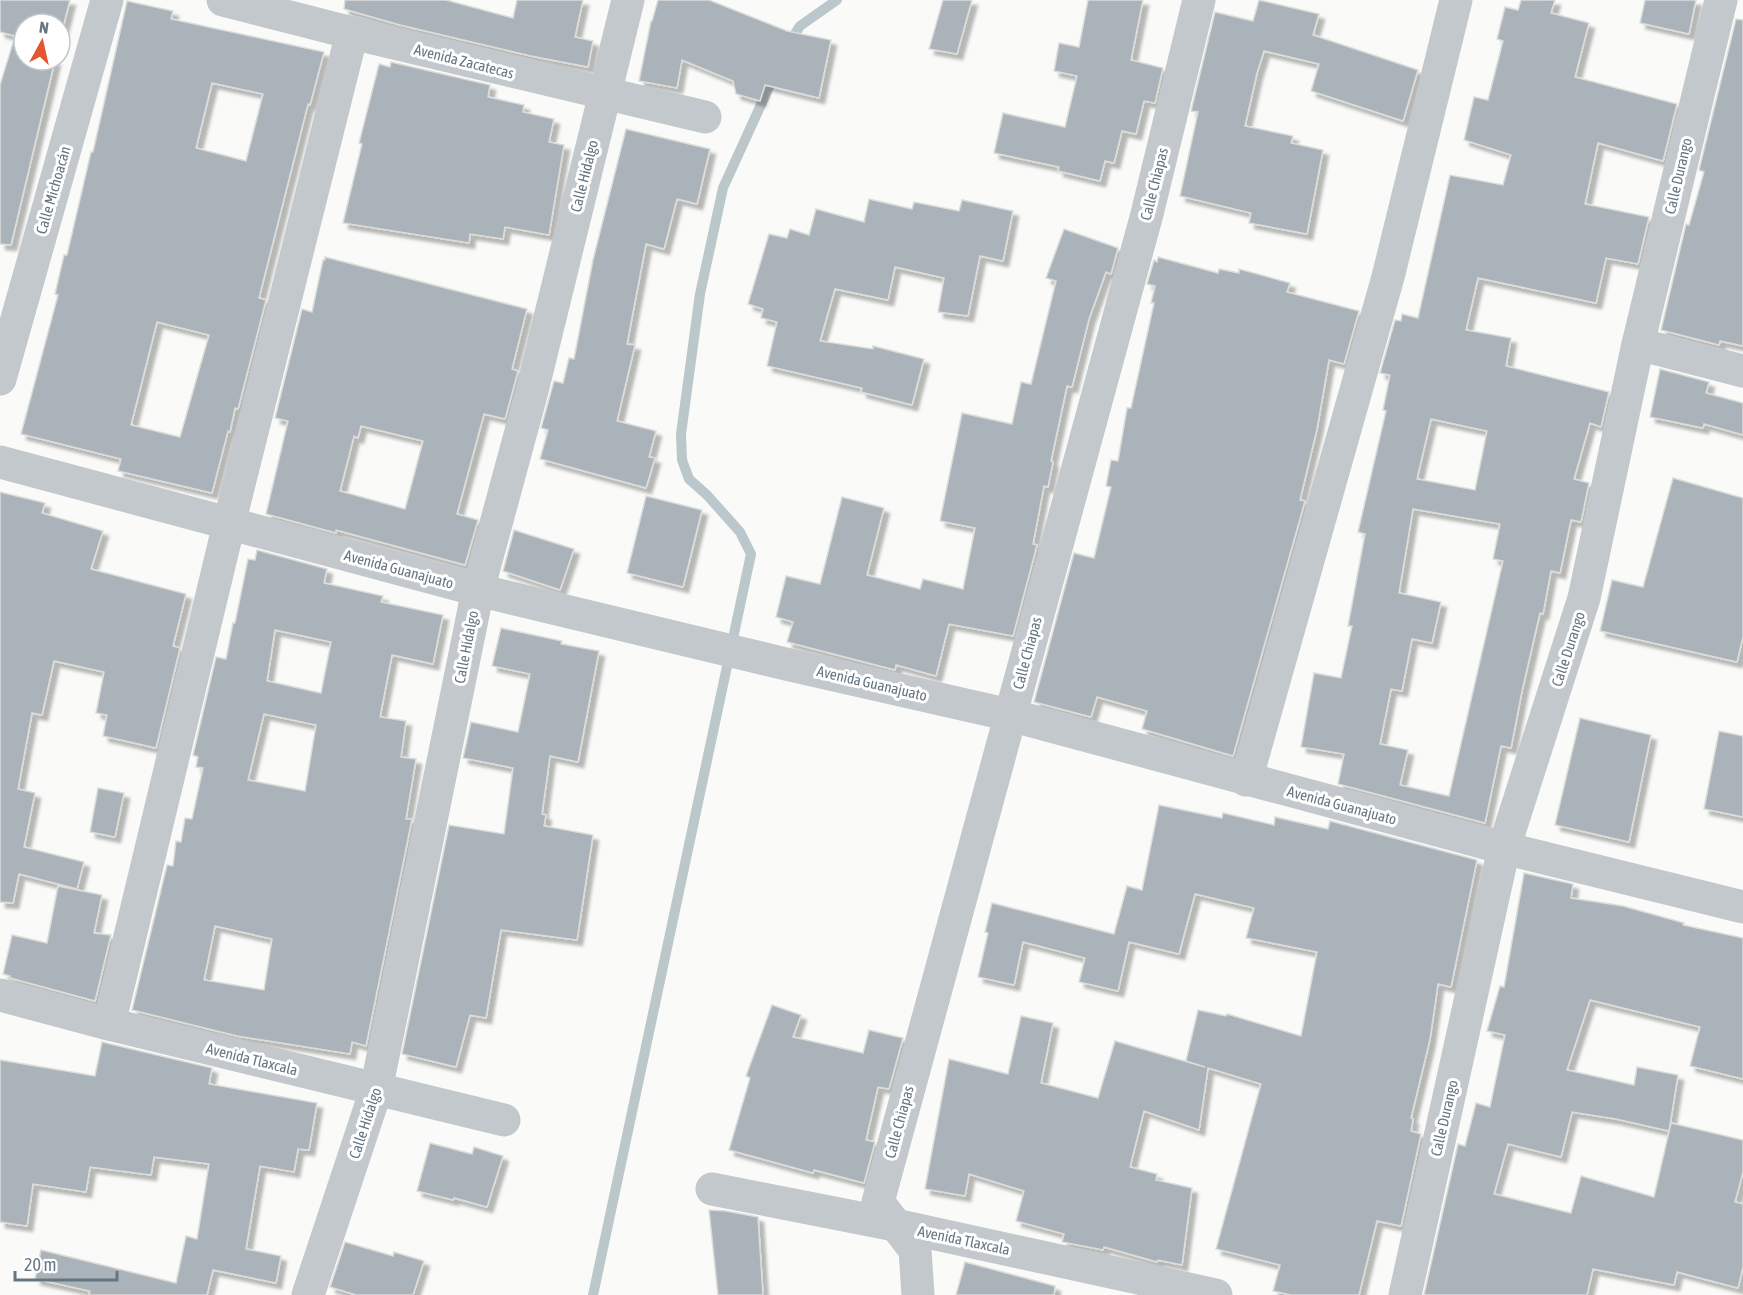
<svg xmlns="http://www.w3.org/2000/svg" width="1743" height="1295" font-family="'Asap Condensed',sans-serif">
  <defs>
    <filter id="shadow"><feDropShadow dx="5.5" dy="5.5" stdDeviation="1.5" flood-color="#0004"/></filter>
  </defs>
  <rect width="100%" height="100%" fill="#fafaf8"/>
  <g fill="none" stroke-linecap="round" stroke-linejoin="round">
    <g stroke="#bbc7cb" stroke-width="10">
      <polyline points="789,43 800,26 837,0"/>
      <polyline points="593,1295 751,554 740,532 707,495 689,479 682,460 681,434 700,294 723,188 775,74"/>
    </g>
  </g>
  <g fill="#aab3b9" stroke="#dcdcda" stroke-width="1.5" fill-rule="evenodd" filter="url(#shadow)">
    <polygon points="0,0 70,0 60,39 60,24 24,24 24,60 55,60 11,245 0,244 0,85 15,36 0,32"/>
    <polygon points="345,0 446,0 513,18 517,0 583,0 575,37 593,41 588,67 531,56 400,25 344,9"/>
    <polygon points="658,0 709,0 787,31 831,40 819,98 765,85 760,101 736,94 733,81 682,60 677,88 639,81 651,21 652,21"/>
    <polygon points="943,0 972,0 957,54 929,49"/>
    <polygon points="1088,0 1143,0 1131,60 1163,68 1155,103 1144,101 1136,134 1122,131 1114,163 1105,161 1100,181 1058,171 1059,167 994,153 1003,113 1065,127 1077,76 1054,71 1059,43 1079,47"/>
    <polygon points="1259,0 1319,14 1313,35 1418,70 1403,121 1311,91 1319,64 1264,51 1257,73 1245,126 1293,136 1291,143 1323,150 1307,234 1249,223 1251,213 1180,196 1198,112 1191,111 1215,12 1253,21"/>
    <path d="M1521,0h34l-4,13 38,10 -14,54 102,27 -14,57 -65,-18 -13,61 64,13 -11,47 -32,-6 -10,45 -118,-25 -12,52 45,8 -5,28 103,26 -8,35 -11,-4 -16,56 15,4 -8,39 -10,-2 -11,53 -9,-2 -8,43 -3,-1 -18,78 -11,57 -10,-2 -16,77 -147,-39 6,-30 -43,-7 13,-74 27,5 11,-52h-4l17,-92 -7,-2 28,-121 -3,-1 7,-35 -10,-2 15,-53 6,1 1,-7 16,4 32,-143 53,10 8,-30 -47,-15 10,-43 14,3 15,-59 -6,-2 8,-32 13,3zM1431,419l56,12 -12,59 -58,-11zM1413,509l87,15 -7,35 10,2 -54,235 -49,-11 8,-35 -28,-6 11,-55 11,2 10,-52 20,4 9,-41 -42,-9z"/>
    <polygon points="1645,0 1696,0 1689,34 1640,23"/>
    <path d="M127,1l46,10 -2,8 153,33 -14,53 -2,-1 -49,194 7,2 -28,109 -3,-1 -5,24 -2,-1 -16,62 -94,-22 3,-12 -100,-25 37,-139 -3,-1 9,-39h3l24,-103h2zM212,83l51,11 -17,67 -50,-13zM157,322l52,13 -29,102 -49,-12z"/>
    <polygon points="1736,19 1743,20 1743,346 1720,341 1719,345 1661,330 1686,224 1689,225 1704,172 1699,170"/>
    <polygon points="391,62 490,85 488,97 524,105 523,112 554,119 549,142 564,145 549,235 505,227 503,239 470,234 469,243 343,223 362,144 359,143 379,64 390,67"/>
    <polygon points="626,129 710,149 697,204 677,199 664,249 646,244 627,344 635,345 617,421 656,431 649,457 655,458 646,488 540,459 548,430 541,428 554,381 563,383 569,358 574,359 593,260"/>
    <polygon points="869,199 912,209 914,202 959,211 962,200 1013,211 1003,261 980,256 968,316 938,312 944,278 895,267 888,300 835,289 820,341 873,349 873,346 924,359 912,405 861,392 862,388 767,366 777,322 761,318 763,309 748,304 769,234 787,238 790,229 809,235 816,209 864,222"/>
    <polygon points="1064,229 1118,248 1111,274 1106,272 1089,319 1072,387 1067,386 1051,461 1053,462 1048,487 1044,486 1033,544 1037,545 1013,636 949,624 936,676 896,665 895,670 787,642 793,622 776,617 786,576 820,584 842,497 884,508 867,575 920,589 923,579 963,589 975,528 940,521 962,413 1012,424 1021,382 1031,384 1056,281 1046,278"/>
    <path d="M325,257l202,52 -15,60 6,2 -13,48 -21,-5 -27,100 21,6 -13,45 -129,-35v3l-70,-19 22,-93 -13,-3 27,-109 10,3 11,-52h2zM361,426l62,15 -18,68 -65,-18 14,-55 4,2z"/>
    <polygon points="1158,257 1218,273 1219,269 1239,273 1239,269 1290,283 1287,292 1359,311 1344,364 1329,360 1317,429 1300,500 1305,501 1233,756 1142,729 1147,711 1097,697 1091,717 1034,702 1074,553 1094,558 1111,487 1106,486 1111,460 1118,461 1127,408 1131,408 1154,303 1151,303 1155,286 1147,284 1154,260 1157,262"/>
    <polygon points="1660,369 1709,382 1706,393 1743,403 1743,435 1704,424 1703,428 1650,417"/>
    <polygon points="1673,478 1743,498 1743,637 1737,662 1600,631 1612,580 1643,587"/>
    <polygon points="0,492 45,503 42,513 103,531 91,569 186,594 173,646 180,648 156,748 103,736 107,715 96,713 104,672 54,661 42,715 32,713 18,789 35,793 24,847 84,862 77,889 19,874 13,903 0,902"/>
    <polygon points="646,496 702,510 683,587 627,573"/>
    <polygon points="514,530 574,549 560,590 503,571"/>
    <path d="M257,550l70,19 -3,14 59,13 -2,6 62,13 -10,49 -41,-9 -12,62 26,4 -5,36 15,2 -10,60h6l-46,227 -14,-4 -2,12 -113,-18 -105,-26 35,-145 6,1 3,-25 5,1 4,-24 7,1 11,-51 -7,-1 2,-10 -5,-2 23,-98 10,2 7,-36h2l13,-64 7,1zM275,630l56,12 -10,51 -54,-12zM264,714l52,11 -11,66 -57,-11zM215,926l57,13 -8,51 -60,-10z"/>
    <polygon points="501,628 562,641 561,644 599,651 578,762 550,756 542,814 546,815 544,826 593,835 577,940 501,930 486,1018 470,1015 456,1067 402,1054 449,825 504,834 513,768 463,758 471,722 518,732 530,674 492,666"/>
    <polygon points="1580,718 1651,735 1629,842 1555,825"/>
    <polygon points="1719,731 1743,736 1743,817 1704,809"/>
    <polygon points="98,788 124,793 115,837 90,832"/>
    <polygon points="1159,805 1222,818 1223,813 1274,825 1275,817 1328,829 1330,821 1477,860 1451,987 1438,984 1430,1039 1411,1118 1413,1119 1411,1131 1421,1134 1401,1226 1377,1221 1359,1295 1291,1295 1273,1291 1280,1265 1216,1249 1261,1084 1208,1068 1199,1130 1144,1111 1130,1167 1157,1174 1156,1180 1192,1188 1182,1265 1158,1260 1157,1262 1104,1247 1103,1250 1062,1242 1064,1234 1016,1221 1024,1191 969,1174 965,1196 925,1189 949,1059 1008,1074 1021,1016 1053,1023 1041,1083 1098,1098 1115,1041 1205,1067 1186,1061 1198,1010 1226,1016 1227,1014 1301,1036 1317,952 1246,938 1254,908 1195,894 1179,954 1129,942 1118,991 1079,982 1085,958 1023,942 1014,985 978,977 988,933 985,932 992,903 1114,934 1127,886 1142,890"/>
    <polygon points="1524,873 1573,884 1571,898 1623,906 1684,923 1683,925 1743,938 1743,1079 1690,1066 1700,1027 1590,1000 1567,1070 1634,1085 1637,1067 1678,1075 1669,1131 1616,1119 1572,1112 1561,1157 1508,1144 1494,1194 1571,1213 1581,1176 1654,1197 1671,1123 1743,1140 1743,1172 1735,1202 1743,1204 1743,1267 1738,1288 1677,1272 1674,1285 1593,1269 1587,1295 1424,1295 1458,1144 1465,1146 1476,1103 1490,1107 1505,1035 1487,1031 1500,986 1504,987"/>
    <polygon points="58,886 102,895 94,933 111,935 95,1001 10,978 10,976 3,974 12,935 47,943"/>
    <polygon points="772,1005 801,1015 793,1037 863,1053 869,1030 903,1038 889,1089 878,1087 866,1140 875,1142 864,1183 814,1170 813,1173 729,1150 750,1078 746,1076"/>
    <polygon points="102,1042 212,1068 209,1084 317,1103 309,1150 298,1149 294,1172 260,1166 246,1249 281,1256 276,1283 213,1270 207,1295 89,1295 90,1291 35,1279 41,1250 176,1283 186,1236 197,1239 209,1164 154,1157 151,1175 90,1167 86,1192 33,1184 27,1226 0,1222 0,1060 95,1076"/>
    <polygon points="430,1143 472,1154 474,1147 503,1156 487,1207 454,1198 453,1200 417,1191"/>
    <polygon points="709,1210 726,1211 758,1217 763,1295 718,1295"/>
    <polygon points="345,1242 393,1256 394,1252 424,1261 413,1295 356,1295 330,1287"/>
    <polygon points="965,1262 1055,1286 1054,1295 956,1295"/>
  </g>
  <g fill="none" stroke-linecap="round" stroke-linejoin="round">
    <g stroke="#c3c8cc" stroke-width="33">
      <polyline points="223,0 352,33 705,117"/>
      <polyline points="1638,344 1743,371"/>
      <polyline points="0,379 107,0"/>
      <polyline points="0,462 478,590 790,665 1010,715 1504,848 1743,907"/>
      <polyline points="1246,780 1388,277 1456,0"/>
      <polyline points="0,995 109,1024 504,1120"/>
      <polyline points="109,1024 229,524 352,33"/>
      <polyline points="712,1189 895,1225 1216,1295"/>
      <polyline points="308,1295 376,1090 478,590 532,391 628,0"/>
      <polyline points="918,1295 915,1250 878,1202 1147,214 1199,0"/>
      <polyline points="1405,1295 1504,848 1584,598 1638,344 1721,0"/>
    </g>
  </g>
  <g text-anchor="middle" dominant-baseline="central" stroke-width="6" stroke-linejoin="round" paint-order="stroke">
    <g font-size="15" fill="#657683" stroke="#fff">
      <text transform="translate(464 61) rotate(14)">Avenida Zacatecas</text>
      <text transform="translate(584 176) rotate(-76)">Calle Hidalgo</text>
      <text transform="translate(1678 176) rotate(-77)">Calle Durango</text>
      <text transform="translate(1154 184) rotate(-76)">Calle Chiapas</text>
      <text transform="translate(53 190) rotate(-74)">Calle Michoacán</text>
      <text transform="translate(399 569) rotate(15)">Avenida Guanajuato</text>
      <text transform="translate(466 647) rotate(-79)">Calle Hidalgo</text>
      <text transform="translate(1568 649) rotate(-72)">Calle Durango</text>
      <text transform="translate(1027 653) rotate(-75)">Calle Chiapas</text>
      <text transform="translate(872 683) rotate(13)">Avenida Guanajuato</text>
      <text transform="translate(1342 805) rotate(15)">Avenida Guanajuato</text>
      <text transform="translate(252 1059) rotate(14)">Avenida Tlaxcala</text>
      <text transform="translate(1444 1118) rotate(-77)">Calle Durango</text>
      <text transform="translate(899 1122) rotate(-75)">Calle Chiapas</text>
      <text transform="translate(365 1123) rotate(-72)">Calle Hidalgo</text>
      <text transform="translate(964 1240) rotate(12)">Avenida Tlaxcala</text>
    </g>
  </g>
  <g transform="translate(42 42) rotate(8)"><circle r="28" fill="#ffffff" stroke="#c1c8cd" stroke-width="1.5"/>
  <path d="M0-4.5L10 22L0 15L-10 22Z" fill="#e4572e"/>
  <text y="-9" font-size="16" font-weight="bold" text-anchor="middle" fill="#657683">N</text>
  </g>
  <path d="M15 1271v9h102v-9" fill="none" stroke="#657683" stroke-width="3"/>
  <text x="24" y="1271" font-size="18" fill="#657683" stroke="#ffffff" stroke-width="4.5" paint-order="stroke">20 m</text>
</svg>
